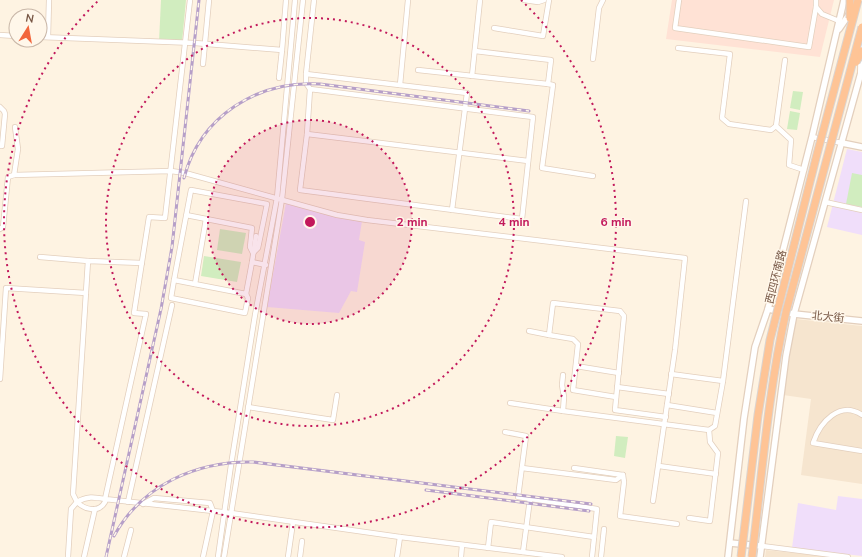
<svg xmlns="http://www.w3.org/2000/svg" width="862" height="557" font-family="'Nunito Sans','Noto Sans SC',sans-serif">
  <rect width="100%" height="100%" fill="#fef3e2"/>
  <g fill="#f6e5cf">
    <polygon points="796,319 862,326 862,484 801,475 811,399 783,395 792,329"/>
    <polygon points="766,550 831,557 765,557"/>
  </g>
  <polygon fill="#ffe2d5" points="672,0 834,0 820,57 666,39"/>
  <g fill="#f0defa">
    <polygon points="847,149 862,152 862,235 827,227"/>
    <polygon points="286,203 362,221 359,240 365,242 357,292 351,291 339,313 267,307"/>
    <polygon points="838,496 862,499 862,556 792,548 798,503 836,510"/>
  </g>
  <g fill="#d1edbf">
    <polygon points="161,0 186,0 182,42 159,42"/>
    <polygon points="793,91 803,92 800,110 790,108"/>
    <polygon points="790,111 800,113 797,130 787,129"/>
    <polygon points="852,173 862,175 862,207 846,204"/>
    <polygon points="220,229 246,233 242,254 217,250"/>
    <polygon points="204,256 241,262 237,282 201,276"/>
    <polygon points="616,436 628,437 625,458 614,456"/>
  </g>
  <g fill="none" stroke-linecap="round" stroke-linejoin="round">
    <defs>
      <g id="minor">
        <path d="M190,0l-25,218 -16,-1 -15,96 12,1 -41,185v3c-6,11 -20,8 -28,0 10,-6 17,-5 28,-3l126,14 169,24 162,20"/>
        <polyline points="524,0 538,2 544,0"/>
        <polyline points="679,0 675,28 809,47 816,7"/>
        <polyline points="816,0 816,7 822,14 839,21"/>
        <polyline points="494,28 543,36 549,0"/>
        <polyline points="0,35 16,36"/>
        <polyline points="40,37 195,43 282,50 286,0"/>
        <polyline points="48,37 49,0"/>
        <polyline points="678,48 730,54 722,118 729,124 771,130 776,126"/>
        <polyline points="593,59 599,8 603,0"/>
        <polyline points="785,60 776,126 791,140 789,165 804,170"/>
        <polyline points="203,64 209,0"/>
        <polyline points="418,70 548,84 551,60 475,51"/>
        <polyline points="306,74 467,93 452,210"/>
        <polyline points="472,76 480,0"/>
        <polyline points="279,78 282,50"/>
        <polyline points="548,84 553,85 542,168 593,176"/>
        <polyline points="400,85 408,0"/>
        <polyline points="310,89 307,134 300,190 522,219 533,117 310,89 306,83 306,74 314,0"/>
        <polyline points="0,107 4,111 5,114 2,146 0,146"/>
        <polyline points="15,127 18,149 14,175 171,171 185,173 337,215 367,220 685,258 675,350 653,501"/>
        <polyline points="307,134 528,161"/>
        <polyline points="812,137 842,143"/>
        <polyline points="825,202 862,210"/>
        <polyline points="186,215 252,228 250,247 253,253 258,248 267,204 191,190 174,280 246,294 252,262"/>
        <polyline points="0,229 3,227 8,177 14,175"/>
        <polyline points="256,236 252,262 266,265"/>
        <polyline points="40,257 88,261"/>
        <polyline points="174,280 171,298 245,313 248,298 246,294"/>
        <polyline points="195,284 206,219"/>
        <polyline points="529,331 549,335 553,303 620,311 624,316 615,410 666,417"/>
        <polyline points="549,335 573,339 578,344 573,390 616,397"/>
        <polyline points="576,366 619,373"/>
        <polyline points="671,374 723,381"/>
        <polyline points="0,379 6,288 86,293"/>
        <polyline points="617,387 669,394"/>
        <polyline points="510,403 563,411 709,430 715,426 723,381 746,201"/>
        <polyline points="667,405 717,413"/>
        <polyline points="248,407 333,420 337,395"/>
        <polyline points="563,411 564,397 562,385 563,375"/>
        <path d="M862,415c-22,-15 -42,7 -49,28l49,8"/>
        <polyline points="505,432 526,436 518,497 597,509 592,557"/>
        <polyline points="659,466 716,474"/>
        <polyline points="522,468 616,480 623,475 624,482 620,516 677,524"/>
        <polyline points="574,468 623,475"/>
        <polyline points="128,502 172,305"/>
        <polyline points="143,504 154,498 210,503 213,511 203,557"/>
        <polyline points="689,518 710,521 718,453 710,442 709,430"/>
        <polyline points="762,546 848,557"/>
        <polyline points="488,548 491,522 594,537"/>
        <polyline points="523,552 530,499"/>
        <polyline points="68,557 71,509 77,502 73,494 88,261 142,263"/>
        <polyline points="84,557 95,509"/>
        <polyline points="124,557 131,530"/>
        <polyline points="218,557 231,465 255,315 277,198 295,0"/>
        <polyline points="224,557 282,199 303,0"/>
        <polyline points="288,557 293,522"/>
        <polyline points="300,557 302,541"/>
        <polyline points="397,557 400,537"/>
        <polyline points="461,557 462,545"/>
        <polyline points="601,557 604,529"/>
      </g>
      <g id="tertiary">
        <polyline points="839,29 850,13"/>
        <polyline points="842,143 862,147"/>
        <polyline points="768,309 794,314 862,321"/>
        <polyline points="730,543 762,546"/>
        <polyline points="728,557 744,418 755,347 768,309 812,137 844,0"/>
        <polyline points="760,557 786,356 794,314 862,69"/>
      </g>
      <polyline id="secondary" points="861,72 862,34"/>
    </defs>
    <use href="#minor" stroke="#e3cfbd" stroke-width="6"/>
    <use href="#tertiary" stroke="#e3cfbd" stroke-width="8"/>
    <use href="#secondary" stroke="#ebd2bc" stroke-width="8"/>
    <use href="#minor" stroke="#fff" stroke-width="4.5"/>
    <use href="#tertiary" stroke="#fff" stroke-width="5.5"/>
    <use href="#secondary" stroke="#fff" stroke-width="6"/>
    <defs>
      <g id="rail">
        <path d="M184,178c16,-62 74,-98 136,-94l209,27"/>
        <polyline points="426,490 589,511"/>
        <path d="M114,536c28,-51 82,-75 139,-74l338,42"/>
        <polyline points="106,557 161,309 172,247 199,0"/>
      </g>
    </defs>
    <use href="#rail" stroke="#b69fc8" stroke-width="3"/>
    <use href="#rail" stroke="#fff7ea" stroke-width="1.5" stroke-dasharray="4.5" stroke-linecap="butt"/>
    <defs>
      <g id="trunk-bridge">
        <polyline points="850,18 850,0"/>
        <polyline points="856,62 862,51"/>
        <polyline points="741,557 758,415 770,340 817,154 858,0"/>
        <path d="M752,557c10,-82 16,-165 34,-245l76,-285"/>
      </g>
    </defs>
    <use href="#trunk-bridge" stroke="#dcd4cf" stroke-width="9" stroke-linecap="butt"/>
    <use href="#trunk-bridge" stroke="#fec496" stroke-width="7"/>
  </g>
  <circle cx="310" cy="222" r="102" fill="#c2185b" fill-opacity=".12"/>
  <g fill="none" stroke="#c2185b" stroke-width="2" stroke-dasharray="2 4">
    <circle cx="310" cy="222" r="102"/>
    <circle cx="310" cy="222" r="204"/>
    <path d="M521 0A306 306 0 1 1 99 0"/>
  </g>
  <g text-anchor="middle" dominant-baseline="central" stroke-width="3" stroke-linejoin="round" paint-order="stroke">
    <g font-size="11" fill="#785846" stroke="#fff7ea">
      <text transform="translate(776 277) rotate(-76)">西四环南路</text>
      <text transform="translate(828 317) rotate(6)">北大街</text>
    </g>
  </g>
  <circle cx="310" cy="222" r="6" fill="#c2185b" stroke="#fff7ea" stroke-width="2"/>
  <g font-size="12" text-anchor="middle" font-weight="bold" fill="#c2185b" stroke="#fff7ea" stroke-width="3" stroke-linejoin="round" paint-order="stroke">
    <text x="412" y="226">2 min</text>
    <text x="514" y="226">4 min</text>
    <text x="616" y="226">6 min</text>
  </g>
  <g transform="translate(28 28) rotate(11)"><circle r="19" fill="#fff7ea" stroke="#c9b7a8"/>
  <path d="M0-3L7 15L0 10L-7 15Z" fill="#f2663c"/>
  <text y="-6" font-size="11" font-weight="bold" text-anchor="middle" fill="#785846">N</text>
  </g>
</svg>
